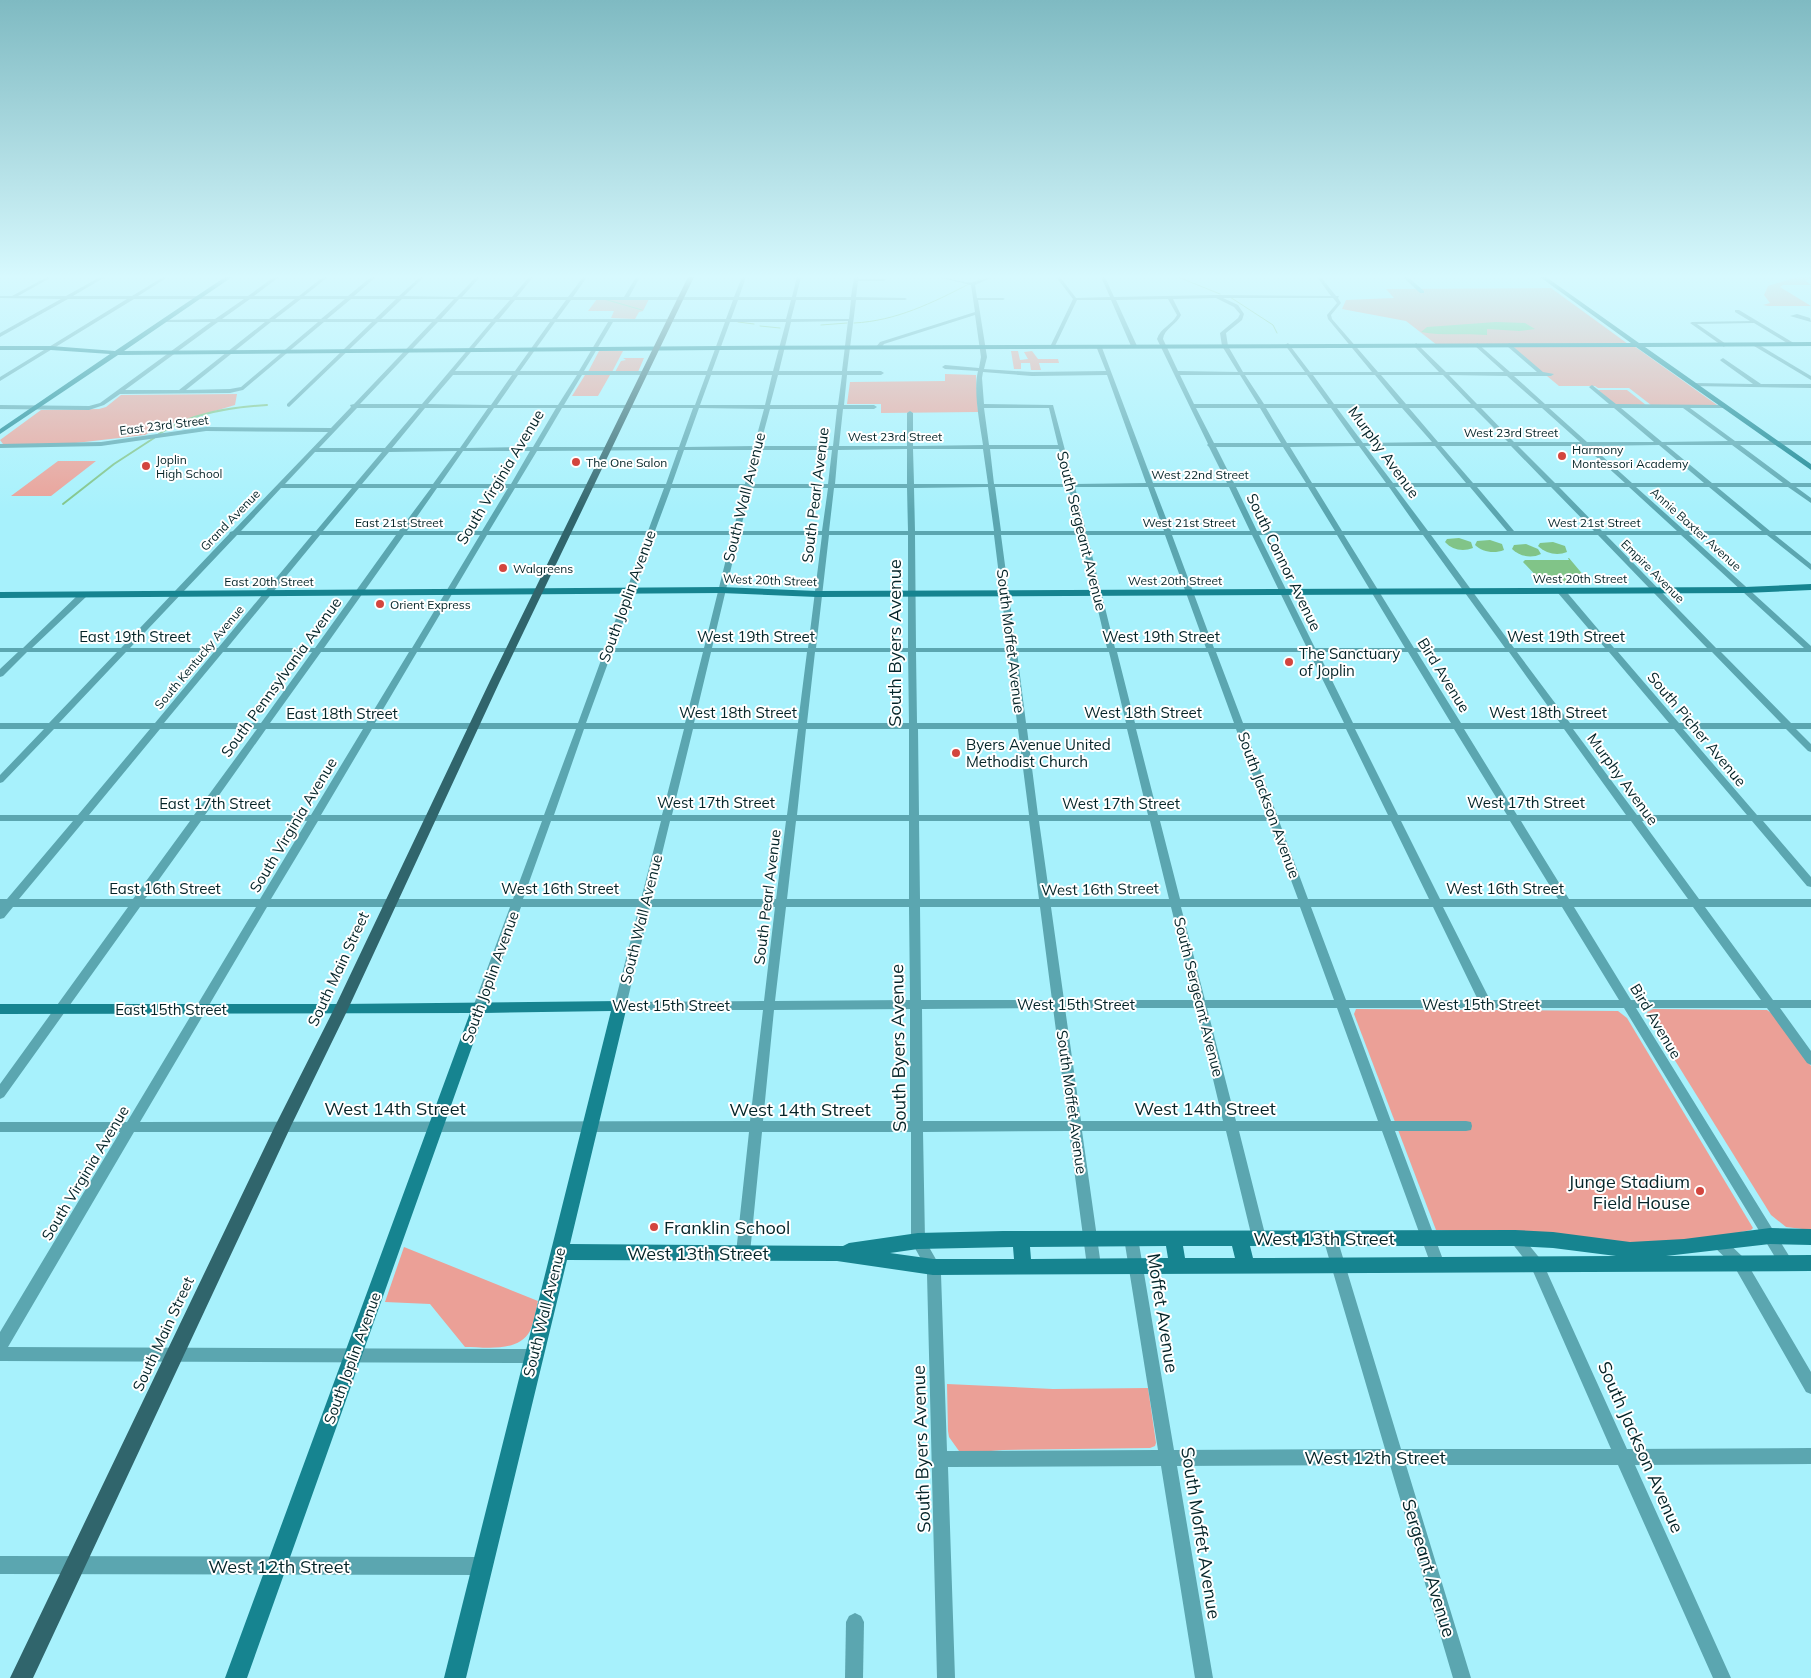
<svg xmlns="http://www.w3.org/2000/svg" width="1811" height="1678" font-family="Mulish,sans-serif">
  <rect width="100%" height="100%" fill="#a7f1fc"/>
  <g fill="#eba097">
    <polygon points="1797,277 1811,277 1806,281 1811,285 1783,285 1780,287 1811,306 1768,306 1763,305 1770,303 1764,295 1768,286"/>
    <polygon points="1551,288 1628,344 1437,345 1406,321 1342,309 1346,300 1394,298 1386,289"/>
    <polygon points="597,299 649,299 643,311 639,312 635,319 611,318 614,311 588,311"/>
    <polygon points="1634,346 1717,405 1651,405 1629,388 1598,388 1595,386 1559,386 1512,347"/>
    <polygon points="599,351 623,351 612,372 588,372"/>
    <polygon points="1011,351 1018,351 1020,360 1028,359 1024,352 1032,351 1038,359 1058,359 1059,363 1039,363 1041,370 1031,370 1030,363 1021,363 1021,369 1014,369"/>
    <polygon points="623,358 644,358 638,372 615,372 621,361 626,360"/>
    <polygon points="945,374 976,375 978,412 881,413 881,404 847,404 850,382 945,381"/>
    <polygon points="585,375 610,375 598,396 572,396"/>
    <polygon points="1598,390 1627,390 1646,405 1616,405"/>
    <polygon points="237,394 235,405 157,428 145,435 67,444 3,444 0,440 41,410 99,409 106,407 121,395"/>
    <polygon points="58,461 96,461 51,496 11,496"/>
    <polygon points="1356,1009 1618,1011 1627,1018 1753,1228 1751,1230 1671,1246 1436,1230 1354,1014"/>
    <polygon points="1653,1009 1767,1010 1774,1015 1811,1066 1811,1230 1786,1227 1771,1215 1648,1017 1647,1012"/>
    <path d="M404,1247l134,54c-2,9 -4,21 -8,30 -12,22 -45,16 -65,16l-35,-43 -45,-2z"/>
    <polygon points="947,1384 1053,1389 1148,1388 1156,1443 1155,1446 1150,1448 1003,1450 966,1453 959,1451 949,1437 948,1431"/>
  </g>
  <g fill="#81c488">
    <path d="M1496,322l29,1 10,6 -16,2 -32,-2v6c-23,-2 -44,1 -66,-3l6,-5z"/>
    <path d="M1459,538l12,4 2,6c-10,4 -21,2 -28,-6l2,-3z"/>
    <path d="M1490,540l12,4 2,6c-10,4 -22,2 -29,-5l2,-4z"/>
    <path d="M1553,542l12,4 2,6c-9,4 -21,2 -29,-6l2,-3z"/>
    <path d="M1526,544l12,5 3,5c-10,5 -22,2 -29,-5l2,-4z"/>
    <polygon points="1568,558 1569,558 1590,583 1543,583 1523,562 1525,560 1569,560"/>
  </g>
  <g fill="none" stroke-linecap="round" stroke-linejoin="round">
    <g stroke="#81c488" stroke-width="1">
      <polyline points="1178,277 1220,294"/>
      <polyline points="972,283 986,277"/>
      <polyline points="1230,297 1273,325 1277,333"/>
      <polyline points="604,299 642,310"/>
      <polyline points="738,322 754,324"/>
      <path d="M854,323c42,-2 78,-20 115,-39"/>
      <polyline points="821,325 847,323"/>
      <polyline points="760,326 780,328"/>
    </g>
    <g stroke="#81c488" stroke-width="2">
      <path d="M159,434c31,-21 71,-27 108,-29"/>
      <polyline points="63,504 114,464 154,438"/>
    </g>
    <g fill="#5ba6b0" fill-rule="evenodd">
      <path d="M47,277h5l-34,19h48l34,-19h5l-32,19h59l31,-19h5l-30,19h110l26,-19h5l-25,19h45l24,-19h5l-24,19h44l23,-19h5l-22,19h45l21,-19h4l-20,19 53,1 19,-20h4l-18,20h50l17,-20h4l-16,20h51l15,-20h4l-14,20h51l12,-20h4l-11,20h105l8,-20h4l-7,20h53l5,-20h4l-5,20h55l3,-20h4v2h28l-2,2h-26l-2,16 49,1 2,1 -2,1h-49l-9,71h34l3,2 -3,2h-34l-3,30h30l3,2 -3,2h-31l-4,37h68v-33l3,-2 3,2v33l70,-1c-3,-21 -10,-53 -5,-74l-33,-2 -3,-2 3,-2 34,3 2,-11 -6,-42 -91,29 -3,4 -5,-1 4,-5 95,-30 -4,-27 -33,-8c11,0 26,7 36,5 7,-1 12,-5 19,-5l-18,8 2,13h26l2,1 -2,1h-25l9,57 -3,12 48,3 74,-1 -10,-25 5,-1 52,138h74l-18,-36 -2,-2 1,-1 -51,-105c3,-11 15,-14 20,-24l-9,-16 -52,1 21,46 -3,2 -3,-2 -20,-46h-34l-22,46 -5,1 23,-48 -17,-22h4l16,21 34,-1 -9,-20h4l9,20 102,-2 115,1 -14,-19h4l15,19h3l-1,2 3,5 -10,12 1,4 46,53h61l-25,-26 2,-3 30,29h58l-29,-26 2,-3 33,29h27l-30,-26 2,-3 34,29 11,2 -3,2h-37l31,28h64l-19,-16 -1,-1 3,-2 24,19 109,1v2l-2,1h-33l45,33h76v4h-71l51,38h20v4h-15l15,11v5l-23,-16h-71l53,44h41v4h-36l36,29v6l-44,-35h-78l122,111v6h-90l70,71h20v6h-15l15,15v8l-3,-1 -22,-22h-103l74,86h54v6h-48l48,56v10l-4,-1 -55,-65h-110l57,78h112v8h-106l68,93h38v8h-31l31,43v14l-4,-2 -40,-55h-131l155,251 2,4 -2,4 -5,2 -5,-2 -157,-259h-275l42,113h75l5,1 1,4 -1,4 -5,1h-71l50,134 -2,4 -5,2 -5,-2 -2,-4 -49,-134h-143l27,107 -2,4 -5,2 -5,-2 -2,-4 -26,-107h-144l19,135 -2,4 -5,2 -5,-2 -2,-4 -18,-135 -146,1 2,108 13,23 3,11 6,177 211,-1 -34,-212 2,-4 5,-2 5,2 2,4 36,212 211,-1 -62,-211 2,-4 5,-2 5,2 2,4 64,211h210l-79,-180 -24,-31 2,-4 5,-2 5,2 22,27 85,188 184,-1v16l-176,1 96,213h-18l-95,-213h-212l65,213h-18l-63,-213 -213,1 36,212h-18l-34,-212 -213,1 7,211h-18l-10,-404 -1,-6 -15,-27v-109h-149l-12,121 -2,4 -5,2 -5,-2 -2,-4 13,-121h-615l-126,215 526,2 5,2 3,5 -3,5 -5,2 -534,-2v-29l120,-200h-120v-10h127l129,-215h-116l-136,190 -4,2v-15l128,-177h-115l-9,11 -4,1v-20h7l66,-78h-73v-6h78l72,-86h-96l-51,53 -3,1v-8l44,-46h-44v-6h49l68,-71h-90l-24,24 -3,1v-8l18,-17h-18v-4h23l58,-56h3l4,2 -1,2 -55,52h89l108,-114 1,-2 3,-1 95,-99 -122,-1 -105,15 -101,2v-4l101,-2 105,-15 125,1 20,-21 -1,-2 4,-1 78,-82h-54l-89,85 -2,-1v-2l85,-82h-48l-81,68 -13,3 -110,1 -16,11 -15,5 -89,-1v-4l89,1 11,-3 111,-81h-48l-2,-2 54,-1 29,-20h-110l-134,82v-4l127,-78h-59l-68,38v-4l61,-34 -61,-1v-2h12zM1216,298l18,9 6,7 -2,4 -18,15 2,13 16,26 -60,-1 -15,-32c1,-10 14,-15 18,-24l-8,-16zM1223,298h110l4,5 -10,12 1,4 44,53h-62l-22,-29 -3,2 20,27h-62l-15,-26 -2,-13 16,-13 2,-6 -6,-9zM250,299h45l-26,20h-47zM301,299h44l-24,20h-46zM351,299h45l-21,20h-48zM402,299h52l-19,20h-54zM459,299l51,1 -17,19h-52zM515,300h51l-14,19h-53zM571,300h162l-7,19h-169zM738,300h53l-5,19h-55zM796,300h55l-2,19h-58zM848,321l-6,50h-63l12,-49zM218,322h47l-86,68h-54zM271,322h47l-77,65 -11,2 -44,1zM438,322h53l-69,82h-62zM496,322h54l-35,49h-60zM555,322h53l-29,49h-59zM613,322h112l-18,49h-123zM730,322h56l-13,49h-61zM983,372l49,4 75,-1 39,108 -72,1 -21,-79 -69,-1 -2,-26zM453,375h59l-21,30 -63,-1zM518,375h59l-19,30h-61zM582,375h124l-11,30h-131zM711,375h61l-7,30h-65zM778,375h64l-4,30h-68zM1180,375h60l18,29h-64zM1245,375h62l21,29h-64zM1313,375h62l24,29h-65zM1381,375h62l28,29h-65zM1449,375l58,1 32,28h-62zM357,408h62l-34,40h-66zM425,408h63l-28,40h-68zM494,408h62l-23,39 -67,1zM562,408h131l-14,39h-140zM699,408l65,1 -10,37 -69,1zM984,408h65l9,37h-69zM1196,408h64l21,35h-67zM1266,408h65l25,35h-69zM1337,408h65l30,34 -69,1zM1409,408h65l34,34h-70zM1481,408h61l38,34h-66zM1549,408h65l40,34h-67zM1621,408h62l45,33 -66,1zM770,409h67l-4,37h-73zM1659,445l45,38h-72l-41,-37zM1666,445h66l51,38h-71zM1359,446l27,37h-74l-22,-36zM1365,446h70l31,37h-73zM1441,446h70l36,37h-74zM1518,446h66l41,37h-70zM1216,447h67l23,36h-72zM907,449v35h-72l3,-34zM913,449h70l5,35h-74zM990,449h69l8,35h-73zM678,450l-12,34h-149l20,-33zM684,450h69l-8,34h-73zM760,450h72l-4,34h-77zM457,451l-24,33h-71l27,-32zM463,451h67l-19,33h-71zM315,452h67l-27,32h-70zM988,487l6,44h-79l-1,-43zM995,487h73l11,44h-78zM1075,487h73l16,44h-78zM1154,487h75l21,44h-79zM1236,487h72l27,44h-78zM1315,487h74l31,44h-78zM1395,487h75l37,44h-79zM1477,487h74l43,44h-80zM1559,487h70l48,44h-75zM1636,487h73l53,44h-77zM281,488h71l-36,43h-75zM359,488h72l-32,43h-76zM437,488h71l-26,43h-75zM515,488h149l-16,43h-159zM671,488h73l-11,43h-78zM751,488h77l-6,43h-82zM834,488h73l1,43h-79zM237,535h75l-94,113h-88zM320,535h76l-81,113h-88zM404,535h76l-68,113h-88zM487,535h160l-42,113h-185zM654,535h78l-28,113h-90zM739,535h83l-14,113h-96zM829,535h79v113h-92zM915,535h79l14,113h-92zM1001,535h79l27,113h-91zM1087,535h78l41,113h-91zM1172,535h80l55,113h-93zM1259,535h78l68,113h-90zM1344,535h79l82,113h-91zM1431,535h167l109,113h-93l-50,-59h-6v4l47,55h-91zM1606,535h75l123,113h-88zM126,652h88l-59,71h-96zM223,652h89l-51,71h-97zM321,652h88l-43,71h-96zM417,652h187l-26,71h-203zM612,652h91l-18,71h-99zM711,652h96l-9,71h-104zM815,652h93l1,71h-102zM916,652h93l8,71h-100zM1017,652h92l17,71h-100zM1117,652h91l26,71h-99zM1216,652h93l35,71h-101zM1318,652h90l43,71h-98zM1417,652h92l51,71h-99zM1517,652h92l60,71h-99zM1618,652h94l69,71h-102zM160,729h97l-63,86h-105zM266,729h97l-52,86h-106zM372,729h204l-32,86h-223zM584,729h100l-22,86h-108zM693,729h105l-11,86h-115zM806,729h103v86h-112zM918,729h100l11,86h-110zM1027,729h100l21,86h-110zM1136,729h100l31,86h-109zM1245,729h101l42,86h-111zM1355,729h99l53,86h-109zM1464,729h100l62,86h-109zM1573,729h101l73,86h-110zM84,821h106l-57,78h-114zM201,821h106l-47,78h-115zM318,821h224l-29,78h-242zM551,821h110l-20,78h-118zM670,821h116l-10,78h-125zM796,821h113v78h-122zM919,821h110l10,78h-119zM1039,821h111l19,78h-119zM1160,821h109l29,78h-118zM1279,821h112l38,78h-121zM1401,821h109l48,78h-118zM1521,821h110l57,78h-119zM267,907h243l-37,100 2,3 4,1 4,-1 2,-3 36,-100h118l-25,99 2,3 4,1h143l-13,111 -610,1zM650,907h125l-11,94 -137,1zM786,907h123l1,93 -135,1zM920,907h120l12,93h-131zM1051,907h120l23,93h-130zM1181,907h119l34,93h-129zM1311,907h122l45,93h-132zM1443,907h119l57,93h-129zM1574,907h119l68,93h-130zM1053,1008l15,113h-145l-1,-112zM1065,1008h131l27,113h-142zM1207,1008h130l41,113h-142zM910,1009v112h-147l11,-111z"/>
      <polygon points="1403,277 1408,277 1424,291 1424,293 1420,293"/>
      <polygon points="1735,310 1739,310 1797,345 1792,346 1754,323 1697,324 1726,344 1724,347 1690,323 1692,322 1750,321 1735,312"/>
      <polygon points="1797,314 1810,318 1811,322 1790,316"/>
      <polygon points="1756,343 1811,376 1811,380 1754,346"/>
      <polygon points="1723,358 1761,384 1811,384 1811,388 1692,386 1692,384 1694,383 1753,384 1721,361 1720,360"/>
      <polygon points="1718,1236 1723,1238 1744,1258 1811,1372 1811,1394 1806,1392 1734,1266 1713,1246 1711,1242 1713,1238"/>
      <polygon points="0,1556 483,1557 489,1560 492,1566 489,1572 483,1575 0,1574"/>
      <polygon points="855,1613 861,1616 864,1622 863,1678 845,1678 846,1622 849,1616"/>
    </g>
    <g fill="#168490" fill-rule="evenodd">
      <polygon points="225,277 232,277 124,351 718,346 1631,343 1540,277 1546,277 1639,343 1811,342 1811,346 1645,347 1811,464 1811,470 1636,347 718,350 118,355 0,434 0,429 110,354 51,350 0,350 0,346 51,346 115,351"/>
      <polygon points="1811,584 1811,590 1745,593 817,597 721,593 0,598 0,592 721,587 817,591 1745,587"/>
      <path d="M620,1001l5,1 2,4 -57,238 273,2 6,-3 69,-10 85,-2 512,-1 38,2 77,10 54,-3 86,-11 41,1v16l-41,-1 -104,12 145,-1v16l-878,4 -96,-14 -270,-1 -101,418h-22l167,-667 -127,2 -237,665h-22l245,-665 -470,1v-10h341zM1166,1246l2,12 -137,1 -1,-12zM1183,1246h49l3,12h-50zM1250,1246h265l38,2 63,8 -363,2zM1013,1247l1,12h-81l-43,-6 28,-4z"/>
    </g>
    <polygon fill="#30656c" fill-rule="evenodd" points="688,277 694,277 500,681 348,1009 291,1126 33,1678 10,1678 275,1126 334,1009 490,681"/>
  </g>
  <linearGradient id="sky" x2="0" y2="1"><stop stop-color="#7fbac2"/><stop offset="0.54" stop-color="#d7f9fe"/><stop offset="1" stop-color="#d7f9fe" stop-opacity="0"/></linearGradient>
  <rect width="1811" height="512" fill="url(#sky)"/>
  <g fill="#d3453e" stroke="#fff" stroke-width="2">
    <circle cx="1562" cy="456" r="5"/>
    <circle cx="576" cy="462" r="5"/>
    <circle cx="146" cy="466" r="5"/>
    <circle cx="503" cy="568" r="5"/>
    <circle cx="380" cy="604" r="5"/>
    <circle cx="1289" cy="662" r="5"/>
    <circle cx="956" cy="753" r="5"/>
    <circle cx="1700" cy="1191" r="5"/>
    <circle cx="654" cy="1227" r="5"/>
  </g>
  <g text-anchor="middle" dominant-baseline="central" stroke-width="4" stroke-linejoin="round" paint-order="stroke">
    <g font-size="12" fill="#042428" stroke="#fff">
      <text transform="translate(164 425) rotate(-7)">East 23rd Street</text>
      <text x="1511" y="432">West 23rd Street</text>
      <text x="895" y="436">West 23rd Street</text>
      <text x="1200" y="474">West 22nd Street</text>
      <text transform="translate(230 520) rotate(-46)">Grand Avenue</text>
      <text x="399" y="522">East 21st Street</text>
      <text x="1189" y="522">West 21st Street</text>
      <text x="1594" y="522">West 21st Street</text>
      <text transform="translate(1696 529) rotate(42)">Annie Baxter Avenue</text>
      <text transform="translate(1653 571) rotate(45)">Empire Avenue</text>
      <text x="1580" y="578">West 20th Street</text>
      <text transform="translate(770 580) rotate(2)">West 20th Street</text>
      <text x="1175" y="580">West 20th Street</text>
      <text x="269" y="581">East 20th Street</text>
      <text transform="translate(199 657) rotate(-50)">South Kentucky Avenue</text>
    </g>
    <g font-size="12" fill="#042428" stroke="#fff" text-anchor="start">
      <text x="1572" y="449">Harmony<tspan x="1572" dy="14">Montessori Academy</tspan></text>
      <text x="156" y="459">Joplin<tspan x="156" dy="14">High School</tspan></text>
      <text x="586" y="462">The One Salon</text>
      <text x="513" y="568">Walgreens</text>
      <text x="390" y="604">Orient Express</text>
    </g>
    <g font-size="15" fill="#042428" stroke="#fff">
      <text transform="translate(1384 452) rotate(54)">Murphy Avenue</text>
      <text transform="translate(500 477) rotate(-59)">South Virginia Avenue</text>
      <text transform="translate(815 495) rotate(-83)">South Pearl Avenue</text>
      <text transform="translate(744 497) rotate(-76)">South Wall Avenue</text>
      <text transform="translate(1082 531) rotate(76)">South Sergeant Avenue</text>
      <text transform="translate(1284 562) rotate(64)">South Connor Avenue</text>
      <text transform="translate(627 596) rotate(-70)">South Joplin Avenue</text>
      <text x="135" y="636">East 19th Street</text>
      <text x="756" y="636">West 19th Street</text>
      <text x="1161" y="636">West 19th Street</text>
      <text x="1566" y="636">West 19th Street</text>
      <text transform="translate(1011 641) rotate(83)">South Moffet Avenue</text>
      <text transform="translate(1444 675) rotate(58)">Bird Avenue</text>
      <text transform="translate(281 677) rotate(-54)">South Pennsylvania Avenue</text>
      <text x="738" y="712">West 18th Street</text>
      <text x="1143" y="712">West 18th Street</text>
      <text x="1548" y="712">West 18th Street</text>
      <text x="342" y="713">East 18th Street</text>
      <text transform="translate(1697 729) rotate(50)">South Picher Avenue</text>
      <text transform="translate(1623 779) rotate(54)">Murphy Avenue</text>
      <text x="716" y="802">West 17th Street</text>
      <text x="1526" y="802">West 17th Street</text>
      <text x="215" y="803">East 17th Street</text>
      <text x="1121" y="803">West 17th Street</text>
      <text transform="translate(1269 805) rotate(70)">South Jackson Avenue</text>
      <text transform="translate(293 825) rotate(-59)">South Virginia Avenue</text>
      <text x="165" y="888">East 16th Street</text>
      <text x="560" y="888">West 16th Street</text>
      <text x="1505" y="888">West 16th Street</text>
      <text transform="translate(1100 889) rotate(-1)">West 16th Street</text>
      <text transform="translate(767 897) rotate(-83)">South Pearl Avenue</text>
      <text transform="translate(641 919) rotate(-76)">South Wall Avenue</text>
      <text transform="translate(338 969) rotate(-65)">South Main Street</text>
      <text transform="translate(490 977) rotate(-70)">South Joplin Avenue</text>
      <text transform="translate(1199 997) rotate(76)">South Sergeant Avenue</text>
      <text x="1076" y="1004">West 15th Street</text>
      <text x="1481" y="1004">West 15th Street</text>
      <text x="671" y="1005">West 15th Street</text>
      <text x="171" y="1009">East 15th Street</text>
      <text transform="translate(1656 1021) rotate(59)">Bird Avenue</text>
      <text transform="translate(1072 1102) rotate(82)">South Moffet Avenue</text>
      <text transform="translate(85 1173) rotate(-59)">South Virginia Avenue</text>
      <text transform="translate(544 1312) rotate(-76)">South Wall Avenue</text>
      <text transform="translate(163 1334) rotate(-65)">South Main Street</text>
      <text transform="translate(352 1358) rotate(-70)">South Joplin Avenue</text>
    </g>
    <g font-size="15" fill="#042428" stroke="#fff" text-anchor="start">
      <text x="1299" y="653">The Sanctuary<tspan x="1299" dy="17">of Joplin</tspan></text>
      <text x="966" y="744">Byers Avenue United<tspan x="966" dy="17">Methodist Church</tspan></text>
    </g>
    <g font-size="18" fill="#042428" stroke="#fff">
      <text transform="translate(894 643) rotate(-90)">South Byers Avenue</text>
      <text transform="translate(898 1048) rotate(-91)">South Byers Avenue</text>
      <text x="395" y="1108">West 14th Street</text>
      <text x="1205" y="1108">West 14th Street</text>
      <text x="800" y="1109">West 14th Street</text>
      <text x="1324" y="1238">West 13th Street</text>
      <text x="698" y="1253">West 13th Street</text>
      <text transform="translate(1163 1313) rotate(81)">Moffet Avenue</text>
      <text transform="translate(1641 1447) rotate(66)">South Jackson Avenue</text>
      <text transform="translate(921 1449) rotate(-92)">South Byers Avenue</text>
      <text x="1375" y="1457">West 12th Street</text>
      <text transform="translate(1201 1533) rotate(81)">South Moffet Avenue</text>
      <text x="279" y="1566">West 12th Street</text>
      <text transform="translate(1429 1568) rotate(73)">Sergeant Avenue</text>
    </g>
    <g font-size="18" fill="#042428" stroke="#fff" text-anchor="end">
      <text x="1690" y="1181">Junge Stadium<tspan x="1690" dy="21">Field House</tspan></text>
      <text x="664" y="1227" text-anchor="start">Franklin School</text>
    </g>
  </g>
</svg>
